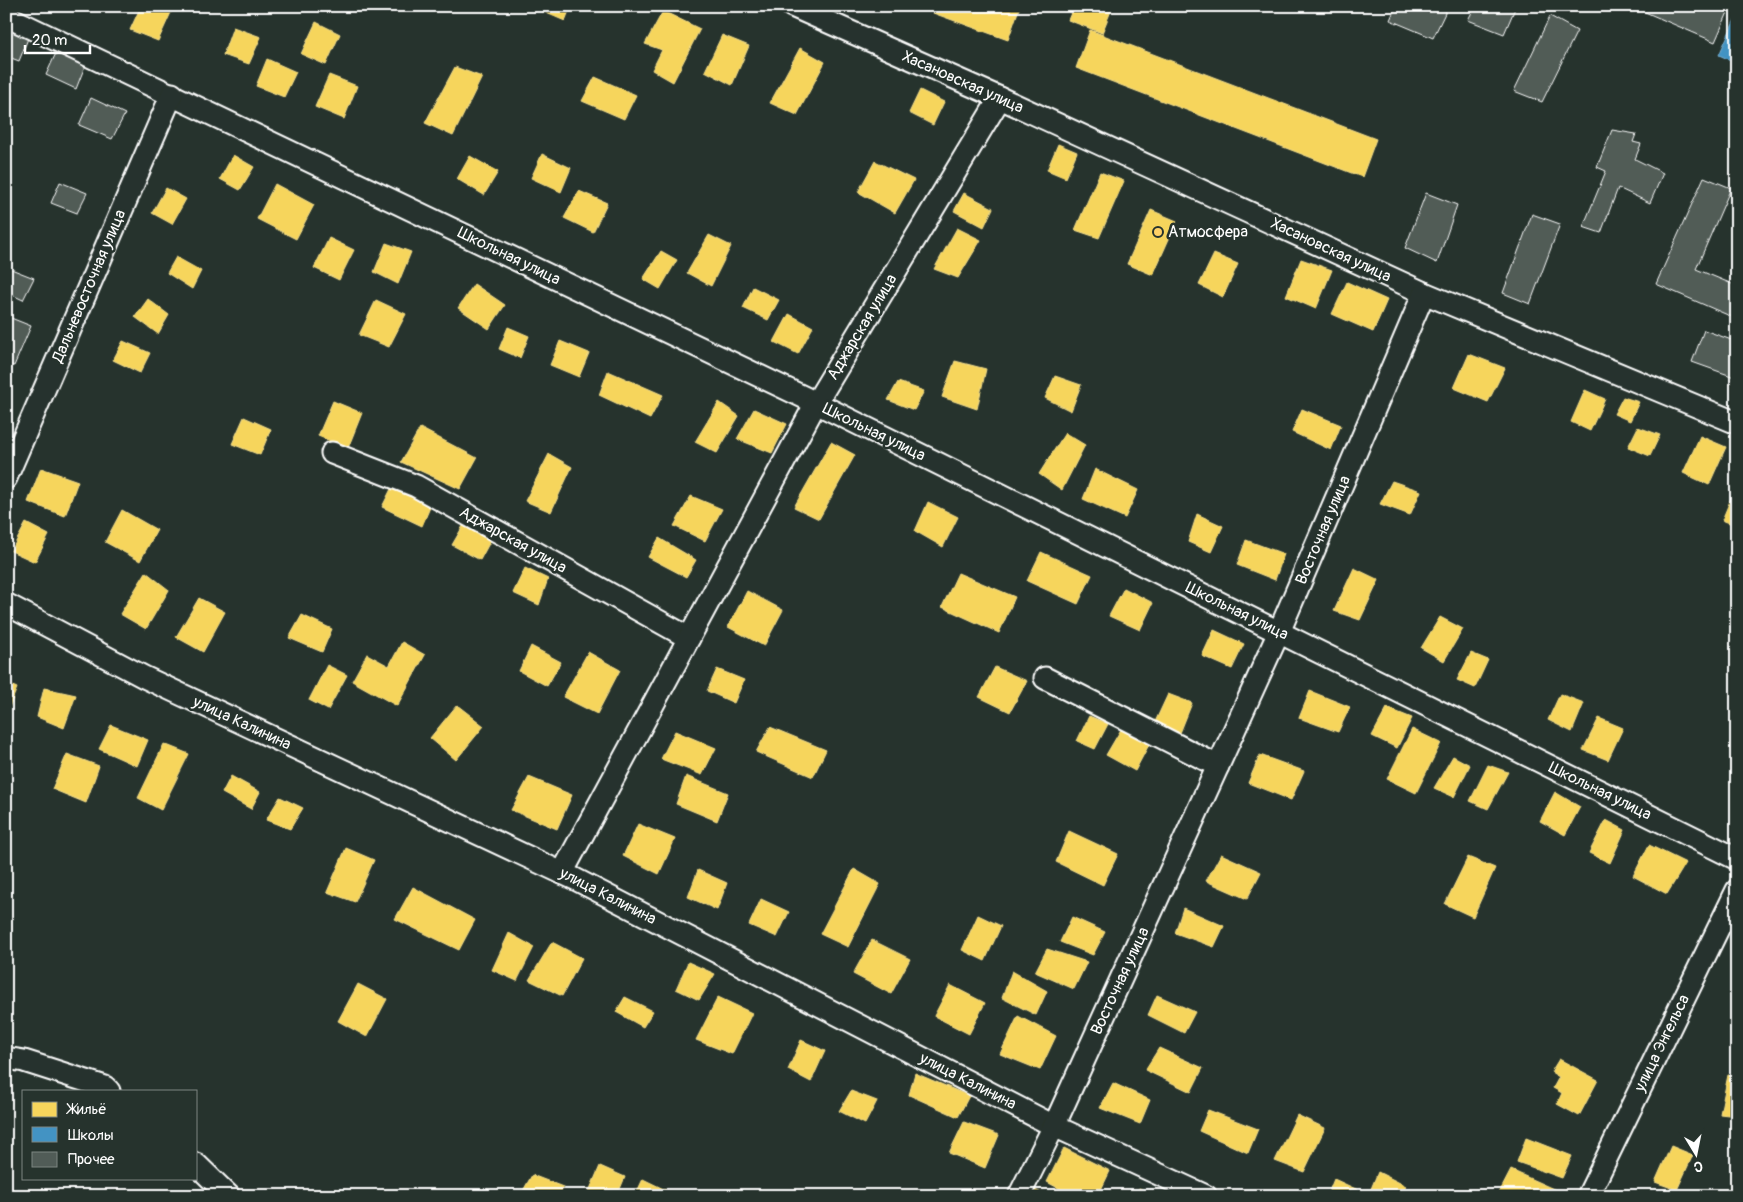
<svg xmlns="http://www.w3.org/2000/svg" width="1743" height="1202" font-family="Pangolin,sans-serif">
  <rect width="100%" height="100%" fill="#26332d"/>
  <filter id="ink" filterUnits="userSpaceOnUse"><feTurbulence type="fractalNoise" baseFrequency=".02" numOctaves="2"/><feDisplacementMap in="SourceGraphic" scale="10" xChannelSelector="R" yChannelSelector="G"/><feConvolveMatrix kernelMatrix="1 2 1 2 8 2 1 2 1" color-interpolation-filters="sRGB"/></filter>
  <g filter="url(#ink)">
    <g fill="#f6d55c" stroke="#f9e28d">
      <polygon points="141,6 174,6 158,41 130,30"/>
      <polygon points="530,6 571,6 565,21"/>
      <polygon points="935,6 1020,6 1008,40 933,13"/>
      <polygon points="1074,6 1113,6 1102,33 1068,20"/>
      <polygon points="663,11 700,29 673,82 652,70 662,50 645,44"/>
      <polygon points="316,22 340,34 326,65 301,54"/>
      <polygon points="233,27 261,37 249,64 223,55"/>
      <polygon points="1090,30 1376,139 1362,177 1076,68"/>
      <polygon points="722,35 749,46 732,85 705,71"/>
      <polygon points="800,48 825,62 797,115 770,103"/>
      <polygon points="267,59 296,72 284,97 256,86"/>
      <polygon points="455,67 482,77 453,136 425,123"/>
      <polygon points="329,75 357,86 344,119 315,107"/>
      <polygon points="595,77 636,95 624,119 582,101"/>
      <polygon points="920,90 944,102 933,125 909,113"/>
      <polygon points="1058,144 1077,152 1066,178 1047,170"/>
      <polygon points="542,154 571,168 561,192 531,178"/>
      <polygon points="233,155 254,167 240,190 220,179"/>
      <polygon points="470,156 498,172 484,195 457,179"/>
      <polygon points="875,161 914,180 895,213 858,192"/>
      <polygon points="1100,172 1124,181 1099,238 1075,230"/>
      <polygon points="275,184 314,205 296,239 257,219"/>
      <polygon points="166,188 186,199 172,224 152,213"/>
      <polygon points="579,191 607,203 593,232 564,218"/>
      <polygon points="964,193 993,208 984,227 954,211"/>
      <polygon points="1151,210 1177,221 1153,275 1127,264"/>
      <polygon points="957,228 981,240 958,278 934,269"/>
      <polygon points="709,235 731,246 711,286 687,273"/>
      <polygon points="329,238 354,250 339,280 314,268"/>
      <polygon points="386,243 411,252 398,284 374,272"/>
      <polygon points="661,251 677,260 660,289 643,279"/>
      <polygon points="1214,254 1238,264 1223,297 1199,285"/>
      <polygon points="176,257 201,271 192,289 167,273"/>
      <polygon points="1301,259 1332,270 1316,309 1286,296"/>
      <polygon points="1347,282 1387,300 1373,332 1332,314"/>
      <polygon points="474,284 505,305 489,329 458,308"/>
      <polygon points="753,287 779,300 768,320 743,308"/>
      <polygon points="148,299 169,315 158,334 135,317"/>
      <polygon points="376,300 406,314 389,347 359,335"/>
      <polygon points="789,314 813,327 798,354 774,342"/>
      <polygon points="508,327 529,336 520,358 499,349"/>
      <polygon points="123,341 150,353 140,373 113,360"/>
      <polygon points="560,341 589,353 579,377 550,365"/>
      <polygon points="1469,354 1505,368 1488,402 1454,388"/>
      <polygon points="955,361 986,369 977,409 942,397"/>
      <polygon points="608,371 663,395 650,419 599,395"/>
      <polygon points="1055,376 1081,385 1071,411 1045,398"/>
      <polygon points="898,382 924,391 914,410 888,400"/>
      <polygon points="1585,390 1605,399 1590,431 1571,422"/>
      <polygon points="1623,397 1639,402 1630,421 1614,414"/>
      <polygon points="333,401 362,413 348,448 318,436"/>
      <polygon points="719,402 739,416 717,453 695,442"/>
      <polygon points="754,409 787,424 772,453 737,439"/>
      <polygon points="1302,409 1341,425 1331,450 1292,432"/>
      <polygon points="244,417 271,429 260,455 232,444"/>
      <polygon points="1638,427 1660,435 1650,456 1628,447"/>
      <polygon points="420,428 477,458 460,489 401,462"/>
      <polygon points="1065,433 1085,445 1062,490 1039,474"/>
      <polygon points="1700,436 1726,447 1709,485 1683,473"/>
      <polygon points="831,442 855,455 819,519 794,507"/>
      <polygon points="549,454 572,467 551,512 525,501"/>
      <polygon points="41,468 78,481 65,516 28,502"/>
      <polygon points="1095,469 1138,490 1125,518 1083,499"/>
      <polygon points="1392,481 1421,491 1410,515 1380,504"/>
      <polygon points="392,487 431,505 422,526 382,507"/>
      <polygon points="1735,489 1737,489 1737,526 1722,520"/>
      <polygon points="691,496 722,509 705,541 674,526"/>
      <polygon points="928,502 958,517 943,547 915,531"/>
      <polygon points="122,510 157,530 140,561 105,542"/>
      <polygon points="1197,514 1223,526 1211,552 1188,542"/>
      <polygon points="26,523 49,535 35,562 11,551"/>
      <polygon points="463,526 492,538 480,560 452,545"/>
      <polygon points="659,538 696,560 686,577 648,557"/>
      <polygon points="1246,540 1284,554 1275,580 1237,565"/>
      <polygon points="1041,552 1092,575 1078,604 1027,581"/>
      <polygon points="525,568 548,579 539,605 513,593"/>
      <polygon points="1354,568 1379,580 1360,620 1334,611"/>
      <polygon points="146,572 169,590 146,629 120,614"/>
      <polygon points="958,573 1015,597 999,633 942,607"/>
      <polygon points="1124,588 1153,603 1140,630 1109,616"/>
      <polygon points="747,591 783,610 764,646 728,627"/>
      <polygon points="199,598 225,612 203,652 176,637"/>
      <polygon points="302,615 332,629 322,652 289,638"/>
      <polygon points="1440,617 1463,629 1444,661 1421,648"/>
      <polygon points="1214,630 1244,644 1232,669 1202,656"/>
      <polygon points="402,642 425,655 397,706 352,681 367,654 389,666"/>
      <polygon points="531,646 561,662 547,686 519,671"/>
      <polygon points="588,652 620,670 597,714 563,697"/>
      <polygon points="1471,653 1488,660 1475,688 1457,680"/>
      <polygon points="327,665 347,675 328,710 309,700"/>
      <polygon points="995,667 1027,681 1010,712 979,697"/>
      <polygon points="717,669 744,680 734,703 707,691"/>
      <polygon points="6,683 17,688 6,715"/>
      <polygon points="44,688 76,695 64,728 37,717"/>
      <polygon points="1310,691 1350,707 1338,732 1299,718"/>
      <polygon points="1168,694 1192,703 1180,733 1155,722"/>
      <polygon points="1560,694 1584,703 1572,732 1548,720"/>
      <polygon points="457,705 484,726 456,760 430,738"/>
      <polygon points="1387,708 1412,718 1397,748 1372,736"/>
      <polygon points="1089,716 1108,724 1095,749 1077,741"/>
      <polygon points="1599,718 1623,728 1608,760 1583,750"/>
      <polygon points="111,725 148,740 137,766 99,749"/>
      <polygon points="1123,726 1152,739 1135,771 1106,755"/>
      <polygon points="770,727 826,750 813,777 756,752"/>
      <polygon points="1412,729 1441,743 1416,793 1387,779"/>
      <polygon points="675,731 716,748 702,775 661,759"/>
      <polygon points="164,744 189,754 161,810 138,798"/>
      <polygon points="67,754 99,766 86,803 52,789"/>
      <polygon points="1260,755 1304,771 1291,800 1248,783"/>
      <polygon points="1453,756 1470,765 1454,797 1434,788"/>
      <polygon points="1488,765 1508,772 1488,809 1470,801"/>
      <polygon points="231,776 260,792 251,809 222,793"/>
      <polygon points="686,776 728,793 717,821 676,804"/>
      <polygon points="529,777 572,795 557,829 511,810"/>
      <polygon points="1555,792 1580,807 1565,835 1540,821"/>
      <polygon points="280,797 303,808 290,829 266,820"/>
      <polygon points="1606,820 1625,830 1610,863 1589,853"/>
      <polygon points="638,824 675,839 659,874 623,856"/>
      <polygon points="1069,831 1118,854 1103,885 1056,862"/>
      <polygon points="1649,845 1686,863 1667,894 1633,876"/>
      <polygon points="346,848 374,860 355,902 327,892"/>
      <polygon points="1221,854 1261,872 1247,899 1206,881"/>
      <polygon points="1468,857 1495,868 1473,917 1445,904"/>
      <polygon points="854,869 880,884 848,947 820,934"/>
      <polygon points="698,870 727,883 717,910 688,897"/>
      <polygon points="413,887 475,920 459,950 395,919"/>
      <polygon points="761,899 789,912 777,937 749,925"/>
      <polygon points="1183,908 1224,926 1214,947 1175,933"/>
      <polygon points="978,915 1001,926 985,961 962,950"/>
      <polygon points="1072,917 1105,932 1093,955 1060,942"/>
      <polygon points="509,933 534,947 517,981 492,970"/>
      <polygon points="872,940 910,959 891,994 853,974"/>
      <polygon points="552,942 582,958 562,996 529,980"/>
      <polygon points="1047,949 1087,962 1074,989 1035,972"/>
      <polygon points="688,962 715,974 699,1000 676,989"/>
      <polygon points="1012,971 1047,991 1036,1015 1002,998"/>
      <polygon points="358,984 387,999 367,1037 338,1021"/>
      <polygon points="950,985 985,1003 969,1034 934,1016"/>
      <polygon points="1157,995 1195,1012 1184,1033 1148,1015"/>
      <polygon points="625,997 653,1011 643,1027 616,1012"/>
      <polygon points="718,997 752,1013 732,1054 696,1040"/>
      <polygon points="1018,1016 1056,1036 1040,1070 1000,1054"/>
      <polygon points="801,1040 825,1051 811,1082 788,1070"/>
      <polygon points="1159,1048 1203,1068 1191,1092 1145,1070"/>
      <polygon points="1559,1059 1598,1080 1579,1116 1557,1104 1562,1093 1553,1088 1559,1077 1551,1072"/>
      <polygon points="915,1073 969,1096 958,1117 909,1095"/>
      <polygon points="1728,1075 1737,1077 1737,1116 1720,1114"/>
      <polygon points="1113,1083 1150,1100 1140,1124 1100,1108"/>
      <polygon points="851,1091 877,1101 865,1124 839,1111"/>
      <polygon points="1208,1110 1258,1129 1248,1153 1199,1131"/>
      <polygon points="1297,1115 1325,1128 1304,1172 1275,1161"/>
      <polygon points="964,1122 999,1135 985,1168 949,1153"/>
      <polygon points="1526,1138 1572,1156 1562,1178 1517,1162"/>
      <polygon points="1671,1146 1693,1155 1677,1190 1655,1182"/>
      <polygon points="1064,1148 1110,1171 1098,1196 1073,1196 1047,1182"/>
      <polygon points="600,1166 625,1177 617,1196 587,1196"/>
      <polygon points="1511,1170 1558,1191 1556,1196 1498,1195"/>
      <polygon points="1378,1172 1406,1186 1402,1196 1368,1196"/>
      <polygon points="532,1175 563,1187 559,1196 520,1196"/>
      <polygon points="643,1179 678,1196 635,1196"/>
      <polygon points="1334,1179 1358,1190 1355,1196 1327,1196"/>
      <polygon points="1139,1188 1156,1196 1136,1196"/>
      <polygon points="1033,1189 1048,1196 1029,1196"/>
    </g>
    <polygon fill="#4393c3" stroke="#7bb3d5" points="1737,15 1737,63 1719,55"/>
    <g fill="#515c57" stroke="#fff">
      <polygon points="1396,6 1436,6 1446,11 1433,38 1390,20"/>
      <polygon points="1475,6 1516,6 1504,34 1468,20"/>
      <polygon points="1631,6 1719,6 1729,10 1715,42"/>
      <polygon points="1550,16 1577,31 1542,102 1514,91"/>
      <polygon points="6,26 29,36 19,61 6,56"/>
      <polygon points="56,53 85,66 76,89 46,75"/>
      <polygon points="91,98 125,114 112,139 79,125"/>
      <polygon points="1612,130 1636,134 1633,142 1641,144 1635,159 1663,173 1650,203 1618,188 1601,233 1583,227 1606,171 1597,167"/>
      <polygon points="1704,177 1731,188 1696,269 1737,286 1737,319 1656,284"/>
      <polygon points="60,182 87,193 77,213 51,203"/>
      <polygon points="1426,193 1457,205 1437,263 1405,248"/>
      <polygon points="1532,214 1560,224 1530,304 1503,293"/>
      <polygon points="6,267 34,278 23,300 6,292"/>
      <polygon points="6,316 31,326 14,366 6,363"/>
      <polygon points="1704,330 1737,342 1737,378 1692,362"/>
    </g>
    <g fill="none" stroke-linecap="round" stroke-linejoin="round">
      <defs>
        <g id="minor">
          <polyline points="792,6 1000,98 1424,293 1737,423"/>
          <polyline points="6,16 816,403 1737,859"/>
          <polyline points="332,453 416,486 689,638"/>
          <polyline points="6,478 172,94"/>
          <polyline points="6,604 144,677 575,879 1054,1126 1206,1196"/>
          <polyline points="1045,678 1218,766"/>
          <polyline points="562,873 816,403 1000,98"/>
          <polyline points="6,1058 24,1061 105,1087 109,1091"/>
          <polyline points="196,1164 229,1196"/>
          <polyline points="1019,1196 1054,1126 1279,632 1424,293"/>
          <polyline points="1588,1196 1737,890"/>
        </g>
      </defs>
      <use href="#minor" stroke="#fff" stroke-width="25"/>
      <use href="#minor" stroke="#26332d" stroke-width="21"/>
    </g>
  </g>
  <circle fill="#ffd166" stroke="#26332d" stroke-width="2" cx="1158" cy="232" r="5"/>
  <g text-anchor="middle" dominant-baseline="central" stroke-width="5" stroke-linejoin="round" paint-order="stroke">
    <g font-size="16" fill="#fff" stroke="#26332d">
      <text transform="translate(963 82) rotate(24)">Хасановская улица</text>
      <text transform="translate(1331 250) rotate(25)">Хасановская улица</text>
      <text transform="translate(509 256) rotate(26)">Школьная улица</text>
      <text transform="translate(89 286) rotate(-67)">Дальневосточная улица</text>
      <text transform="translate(862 327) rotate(-59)">Аджарская улица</text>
      <text transform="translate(874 432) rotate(26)">Школьная улица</text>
      <text transform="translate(1323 530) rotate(-67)">Восточная улица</text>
      <text transform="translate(513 540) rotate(29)">Аджарская улица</text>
      <text transform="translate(1237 611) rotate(26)">Школьная улица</text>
      <text transform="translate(242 723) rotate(25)">улица Калинина</text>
      <text transform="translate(1600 791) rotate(26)">Школьная улица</text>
      <text transform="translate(608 896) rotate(27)">улица Калинина</text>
      <text transform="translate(1120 981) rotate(-65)">Восточная улица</text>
      <text transform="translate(1662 1043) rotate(-64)">улица Энгельса</text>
      <text transform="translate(968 1081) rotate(27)">улица Калинина</text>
    </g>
    <g font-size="16" fill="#fff" stroke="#26332d" text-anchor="start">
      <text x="1168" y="232">Атмосфера</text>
    </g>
  </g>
  <rect width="1743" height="1202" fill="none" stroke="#26332d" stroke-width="25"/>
  <rect x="12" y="12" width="1718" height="1177" fill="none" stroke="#fff" stroke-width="2" filter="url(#ink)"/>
  <rect x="22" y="1090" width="175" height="90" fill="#26332d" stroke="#7d8581"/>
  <rect x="32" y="1102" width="25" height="15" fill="#f6d55c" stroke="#7d8581"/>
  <text x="68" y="1114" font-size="15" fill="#ffffff">Жильё</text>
  <rect x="32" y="1127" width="25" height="15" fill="#4393c3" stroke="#7d8581"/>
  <text x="68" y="1140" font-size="15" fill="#ffffff">Школы</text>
  <rect x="32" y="1152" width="25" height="15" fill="#515c57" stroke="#7d8581"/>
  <text x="68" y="1164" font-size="15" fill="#ffffff">Прочее</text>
  <g transform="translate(1696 1154) rotate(170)" stroke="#26332d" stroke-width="4" paint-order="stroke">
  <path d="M0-4L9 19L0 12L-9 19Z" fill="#ffffff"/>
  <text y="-8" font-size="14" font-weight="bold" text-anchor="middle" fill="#ffffff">С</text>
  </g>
  <path d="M25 45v8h65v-8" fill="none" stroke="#ffffff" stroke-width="2.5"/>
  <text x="32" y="45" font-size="15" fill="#ffffff" stroke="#26332d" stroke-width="4" paint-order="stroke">20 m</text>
</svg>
